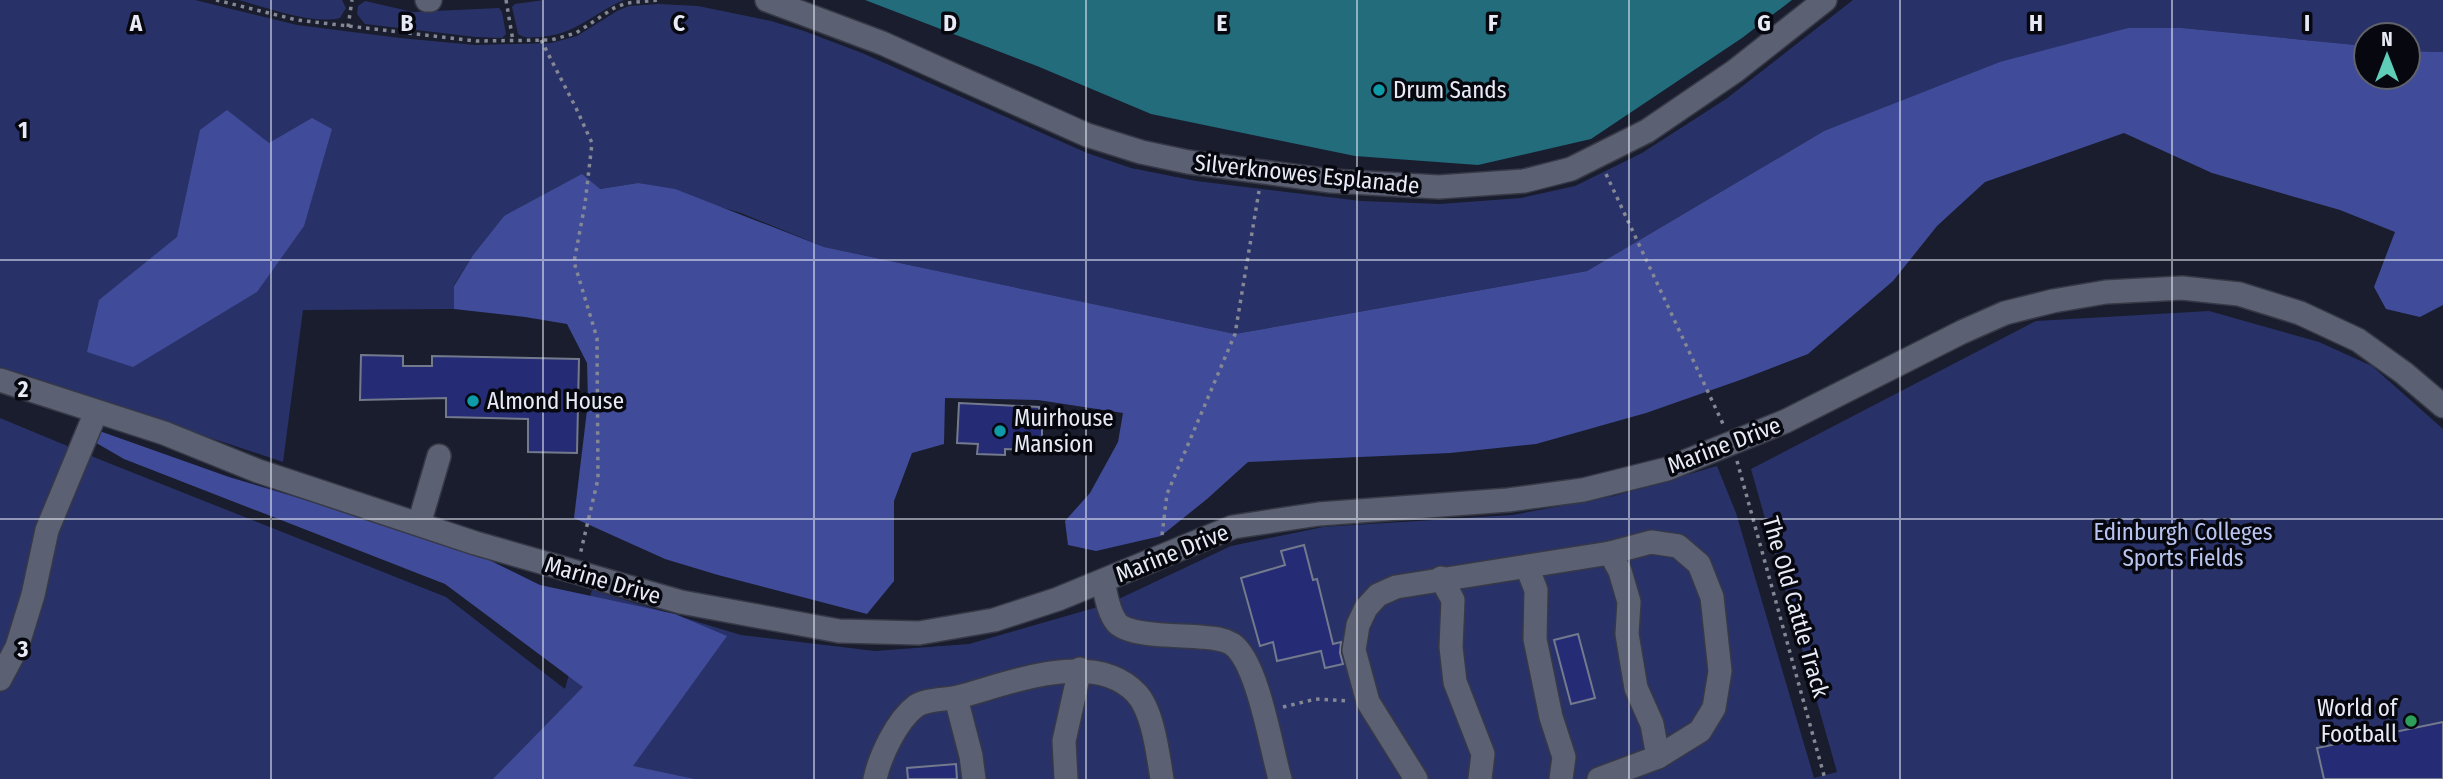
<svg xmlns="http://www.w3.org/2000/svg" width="2443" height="779" font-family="'Fira Sans Condensed',sans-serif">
  <rect width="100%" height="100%" fill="#191d2d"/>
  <g fill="#293268">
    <polygon points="0,0 195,0 297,25 400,38 475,45 551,43 577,36 617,11 629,6 659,4 698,6 771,21 804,31 862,53 1087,153 1131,168 1196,181 1361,201 1440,204 1521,198 1575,186 1642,153 1726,99 1853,0 2443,0 2443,52 2408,51 2408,35 2366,35 2366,46 2182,28 2128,28 1824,131 1587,271 1235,334 824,247 741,213 638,183 600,189 504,216 473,255 454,285 454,309 303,310 283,462 0,368"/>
    <path d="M238,0h104l4,8 -6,10c-28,7 -74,-11 -102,-18z"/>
    <path d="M544,0h80c-31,13 -48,35 -85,37 -8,0 -14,2 -21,-3l-6,-27 3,-3z"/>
    <polygon points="365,1 413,12 499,8 502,12 506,34 502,38 476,37 365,24 357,14 358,6"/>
    <polygon points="2209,311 2319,342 2372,366 2443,429 2443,779 0,779 0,418 106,462 446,597 565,689 592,590 741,635 875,651 969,644 1108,604 1231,546 1323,527 1512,515 1614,496 1717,466 1736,513 1814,778 1837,772 1751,469 2036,321"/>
  </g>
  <g fill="#404c99">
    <polygon points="2128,28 2182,28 2366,46 2366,77 2408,77 2408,51 2443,52 2443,305 2420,317 2386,309 2374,287 2395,232 2340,210 2212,173 2124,133 1985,182 1937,226 1893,281 1808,354 1743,379 1646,413 1536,444 1450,453 1248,462 1207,499 1161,536 1096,551 1068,545 1065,521 1090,493 1118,442 1123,413 1038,400 945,398 944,444 912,453 894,501 894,581 867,614 718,575 665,559 574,518 588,402 587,363 567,324 525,317 454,309 454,286 473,255 504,216 582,174 600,189 638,183 675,189 824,247 1235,334 1587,271 1824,131 2000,62"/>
    <polygon points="227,110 269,143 312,118 332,129 304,226 257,292 133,367 87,352 99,300 177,237 200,130"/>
    <polygon points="91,428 229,477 389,525 438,544 487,559 540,585 675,614 727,636 633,766 694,779 493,779 583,687 445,584 124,459 79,433"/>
  </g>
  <polygon fill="#226c7c" points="865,0 1792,0 1742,38 1591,139 1478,165 1355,156 1151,114 1037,66"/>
  <g fill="#252c75" stroke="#747a8d" stroke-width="2">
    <polygon points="361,355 403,356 403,366 432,366 432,356 579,359 577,453 528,452 528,419 446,417 446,398 360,400"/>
    <polygon points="959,403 1039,407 1039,422 1042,422 1042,439 1038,439 1037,450 1005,449 1005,455 977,454 978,444 957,443"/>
    <polygon points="1304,545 1313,580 1317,579 1333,644 1341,642 1340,653 1343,664 1325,668 1321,651 1277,661 1273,642 1260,646 1241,578 1285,565 1281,551"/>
    <polygon points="1578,634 1595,698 1571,704 1554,640"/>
    <polygon points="2443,722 2443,779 2324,779 2317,748"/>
    <polygon points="956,764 957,779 908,779 907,768"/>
  </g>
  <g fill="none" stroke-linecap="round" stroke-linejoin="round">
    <defs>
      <g id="minor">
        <polyline points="427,0 430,0"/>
        <polyline points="767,0 882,43 1087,135 1141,152 1188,162 1331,181 1439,187 1524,181 1571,169 1647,131 1735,71 1825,0"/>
        <polyline points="0,380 164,433 258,471 475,543 681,602 839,631 919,633 994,620 1058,599 1233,527 1319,514 1508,500 1583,490 1667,469 1786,421 1962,332 2005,313 2053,301 2106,292 2182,288 2239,294 2300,313 2358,340 2404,373 2443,406"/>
        <polyline points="419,524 439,456"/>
        <polyline points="1610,553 1620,571 1629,602 1627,634 1636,688 1652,724 1658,757"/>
        <polyline points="1527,567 1536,590 1535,639 1551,717 1564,757 1561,779"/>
        <polyline points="1441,578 1453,600 1451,647 1455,682 1483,754 1480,779"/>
        <path d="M1103,582c3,13 5,30 14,41 13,14 64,12 83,14 11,1 22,1 32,7 26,18 39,104 48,135"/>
        <polyline points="0,679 17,647 33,595 47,530 96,412"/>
        <polyline points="956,698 971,756 974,779"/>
        <path d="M875,779c5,-23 22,-59 41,-73 10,-7 30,-6 42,-9 50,-13 135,-49 178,-4 17,17 22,62 26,86"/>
        <polyline points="1066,779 1064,741 1080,669"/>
        <polyline points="1416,779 1368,702 1354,650 1358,625 1366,608 1378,595 1396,587 1610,553 1651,542 1678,546 1699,564 1712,597 1720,671 1714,708 1700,731 1658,757 1599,779"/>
      </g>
    </defs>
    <use href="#minor" stroke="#373946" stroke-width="26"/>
    <g stroke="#848794" stroke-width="3.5" stroke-dasharray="3.5 5" stroke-linecap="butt">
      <polyline points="216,0 297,20 476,41 551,40 576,33 614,8 627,3 659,0"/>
      <polyline points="506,0 513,41"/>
      <polyline points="348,27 352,0"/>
      <polyline points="541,40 576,108 592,143 585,204 574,262 597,338 598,479 580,555"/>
      <polyline points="1606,174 1723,424"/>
      <polyline points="1737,461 1825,779"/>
      <polyline points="1162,535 1167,494 1235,334 1259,191"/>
      <polyline points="1283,707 1316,699 1348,701"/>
    </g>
    <use href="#minor" stroke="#5b6073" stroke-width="23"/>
  </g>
  <path fill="none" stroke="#e8ebf6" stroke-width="2" stroke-opacity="0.55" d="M271,0v779M543,0v779M814,0v779M1086,0v779M1357,0v779M1629,0v779M1900,0v779M2172,0v779M0,260h2443M0,519h2443"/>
  <g fill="#0f9aa8" stroke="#07080f" stroke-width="2.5">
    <circle cx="1379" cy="90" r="7"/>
    <circle cx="473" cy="401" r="7"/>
    <circle cx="1000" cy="431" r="7"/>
  </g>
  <circle fill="#2e9e5b" stroke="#07080f" stroke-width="2.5" cx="2411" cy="721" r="7"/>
  <g text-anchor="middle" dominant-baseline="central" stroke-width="7" stroke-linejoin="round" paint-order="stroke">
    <g font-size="23" fill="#e8ebf6" stroke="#07080f" text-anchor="start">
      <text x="1393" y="90">Drum Sands</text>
      <text x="487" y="401">Almond House</text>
      <text x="1014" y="418">Muirhouse<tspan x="1014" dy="26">Mansion</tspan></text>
      <text x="2397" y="708" text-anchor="end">World of<tspan x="2397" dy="26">Football</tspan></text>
    </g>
    <g font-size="23" fill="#e8ebf6" stroke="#07080f">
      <text transform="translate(1307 174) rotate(6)">Silverknowes Esplanade</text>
      <text transform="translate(1724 445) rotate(-21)">Marine Drive</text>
      <text transform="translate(1172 553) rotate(-22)">Marine Drive</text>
      <text transform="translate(603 580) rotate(16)">Marine Drive</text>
      <text transform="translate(1796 607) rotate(74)">The Old Cattle Track</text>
    </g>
    <g font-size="23" fill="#b9c5f0" stroke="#07080f">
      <text x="2183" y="532">Edinburgh Colleges<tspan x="2183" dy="26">Sports Fields</tspan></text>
    </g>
  </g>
  <g font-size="23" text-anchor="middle" font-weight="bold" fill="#e8ebf6" stroke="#07080f" stroke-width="7" stroke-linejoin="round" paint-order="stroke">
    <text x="136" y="31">A</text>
    <text x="407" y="31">B</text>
    <text x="679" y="31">C</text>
    <text x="950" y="31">D</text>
    <text x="1222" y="31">E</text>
    <text x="1493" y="31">F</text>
    <text x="1764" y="31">G</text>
    <text x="2036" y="31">H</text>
    <text x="2307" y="31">I</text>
    <text x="23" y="138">1</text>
    <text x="23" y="397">2</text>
    <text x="23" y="657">3</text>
  </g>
  <g transform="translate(2387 56)"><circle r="33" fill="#07080f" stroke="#61636b" stroke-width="2"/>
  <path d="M0-5L12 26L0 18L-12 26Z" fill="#5eceb8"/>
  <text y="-10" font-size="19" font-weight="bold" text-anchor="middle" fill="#e8ebf6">N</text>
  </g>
</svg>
